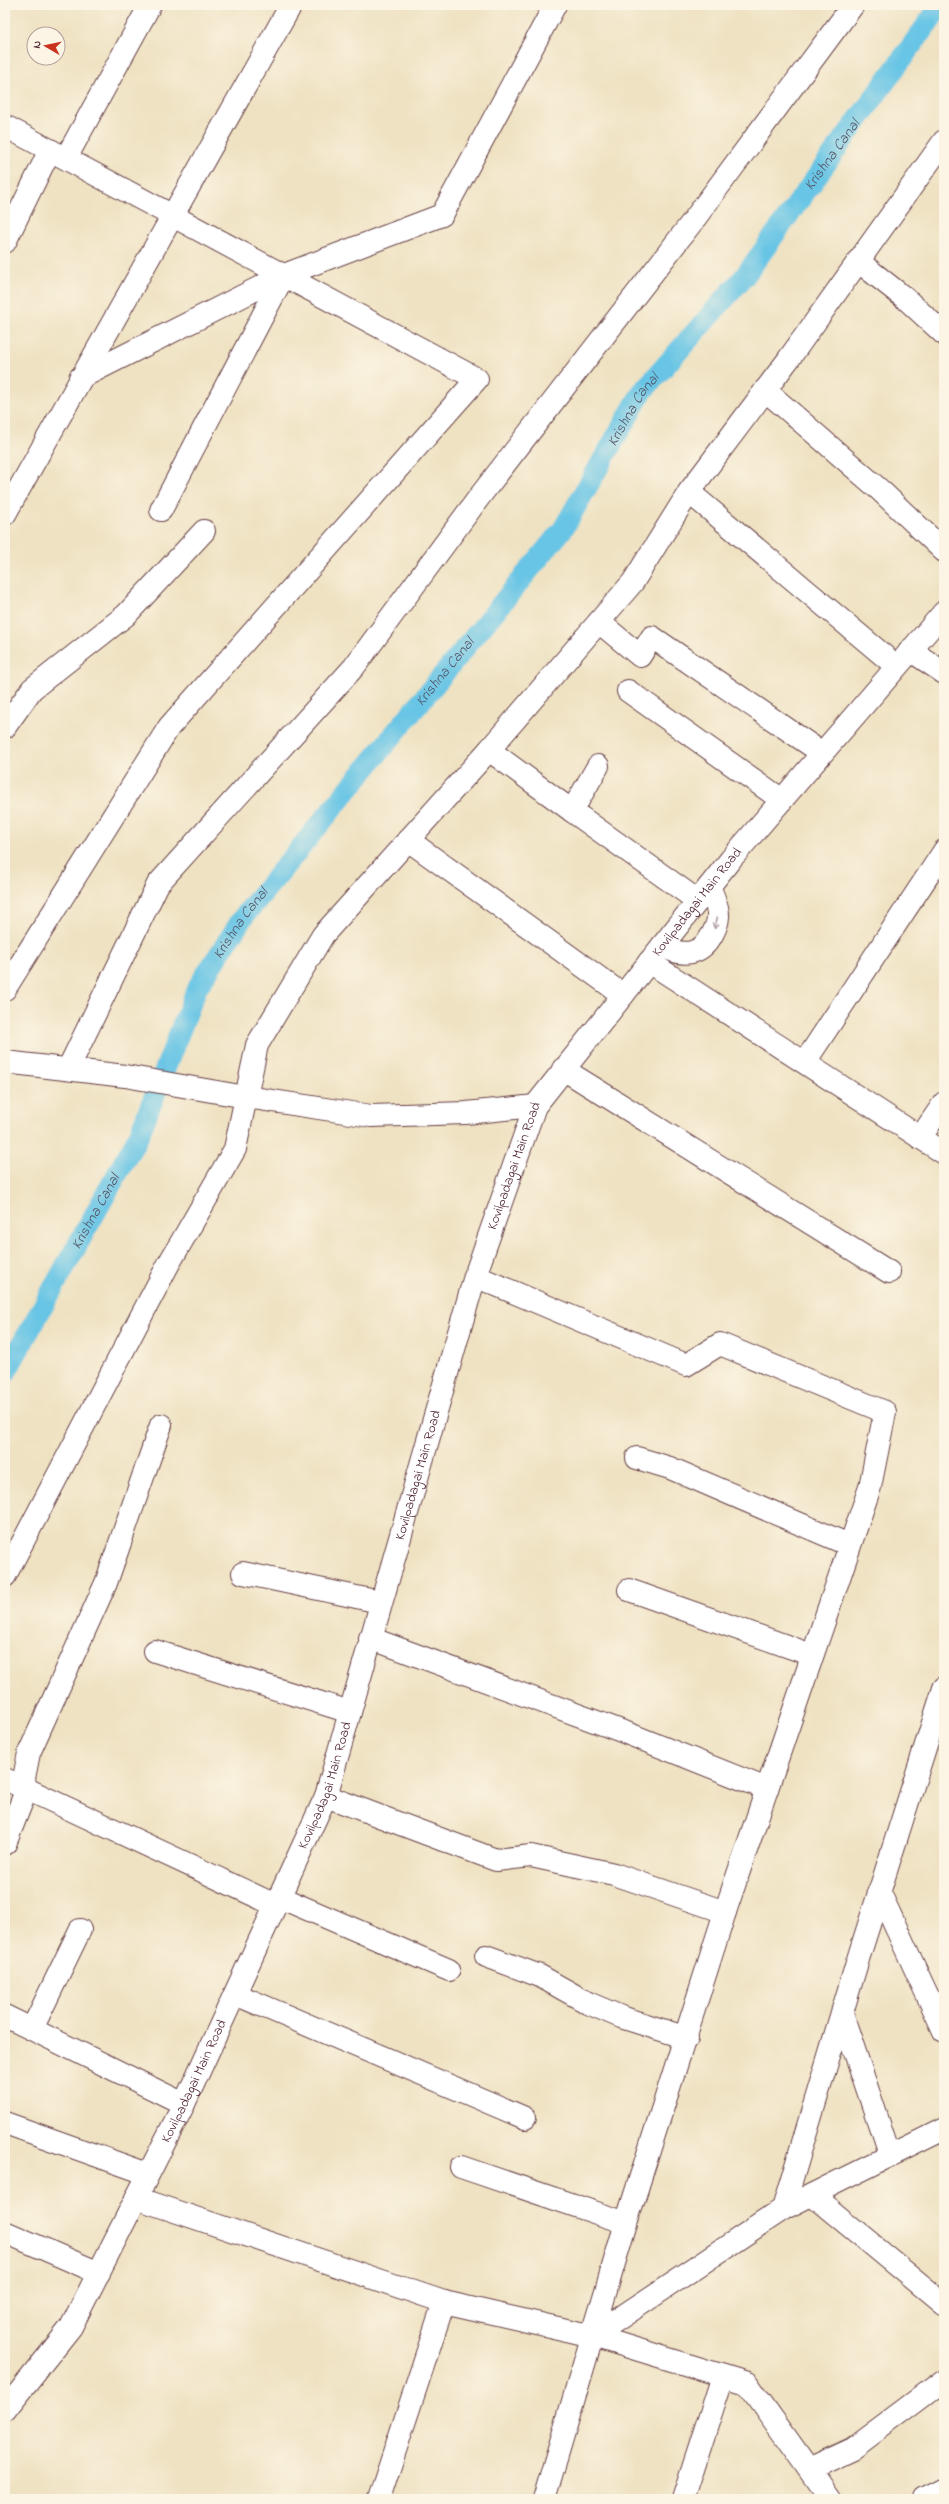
<svg xmlns="http://www.w3.org/2000/svg" width="949" height="2504" font-family="'Indie Flower',sans-serif">
  <rect width="100%" height="100%" fill="#fcf5e5"/>
  <filter id="ink" filterUnits="userSpaceOnUse"><feTurbulence type="fractalNoise" baseFrequency=".025" numOctaves="2"/><feDisplacementMap in="SourceGraphic" scale="8" xChannelSelector="R" yChannelSelector="G"/><feConvolveMatrix kernelMatrix="1 2 1 2 8 2 1 2 1" color-interpolation-filters="sRGB"/></filter>
  <filter id="wash" filterUnits="userSpaceOnUse"><feTurbulence type="fractalNoise" baseFrequency=".012" numOctaves="4" result="noise"/><feDisplacementMap in="SourceGraphic" scale="16" xChannelSelector="R" yChannelSelector="G"/><feGaussianBlur stdDeviation="0.9" result="paint"/><feColorMatrix in="noise" values="0 0 0 0 0 0 0 0 0 0 0 0 0 0 0 0 0 1.4 0 .05"/><feComposite in="paint" operator="in"/></filter>
  <g filter="url(#wash)">
    <rect width="100%" height="100%" fill="#efe2c2"/>
    <g fill="none" stroke-linecap="round" stroke-linejoin="round">
      <path stroke="#67c5e5" stroke-width="21" id="s1" d="M5,1374l134,-239 58,-147 47,-72 319,-387 79,-137 102,-115 197,-272"/>
    </g>
  </g>
  <g filter="url(#ink)">
    <g fill="none" stroke-linecap="round" stroke-linejoin="round">
      <defs>
        <g id="minor">
          <polyline points="5,126 477,379 169,727 5,989"/>
          <polyline points="66,158 150,5"/>
          <polyline points="5,242 50,150"/>
          <polyline points="858,261 906,299 944,334"/>
          <polyline points="80,378 284,275 442,215 555,5"/>
          <polyline points="765,390 881,491 944,551"/>
          <polyline points="689,492 896,666"/>
          <polyline points="161,510 284,275"/>
          <polyline points="5,514 291,5"/>
          <polyline points="599,622 640,656 652,637 822,753"/>
          <polyline points="910,650 944,673"/>
          <polyline points="628,691 782,800"/>
          <polyline points="5,727 32,689 126,615 204,531"/>
          <polyline points="489,750 572,811"/>
          <polyline points="598,766 572,811 698,901"/>
          <polyline points="408,840 623,995"/>
          <path d="M662,946c21,11 39,10 51,-13 3,-6 6,-13 5,-20 -1,-10 -5,-18 -9,-26"/>
          <polyline points="649,962 944,1153"/>
          <polyline points="5,1062 125,1076 246,1097 371,1116 466,1113 535,1106"/>
          <polyline points="805,1062 944,851"/>
          <polyline points="68,1069 158,884 354,667 480,496 693,221 853,5"/>
          <polyline points="563,1069 889,1272"/>
          <polyline points="920,1138 944,1103"/>
          <polyline points="475,1276 686,1365 720,1344 885,1412 870,1487 725,1912 626,2223 544,2499"/>
          <polyline points="637,1458 670,1468 849,1545"/>
          <polyline points="243,1573 380,1602"/>
          <polyline points="5,1576 168,1265 235,1149 257,1045 323,935 489,750 633,582 689,492 788,360 944,141"/>
          <polyline points="629,1590 812,1655"/>
          <polyline points="370,1638 624,1732 767,1789"/>
          <polyline points="155,1651 350,1712"/>
          <polyline points="5,1779 275,1905"/>
          <polyline points="326,1796 496,1860 531,1856 614,1874 725,1912"/>
          <polyline points="5,1844 26,1791 24,1778 29,1753 106,1583 161,1425"/>
          <polyline points="879,1891 944,2031"/>
          <polyline points="279,1897 449,1970"/>
          <polyline points="486,1956 540,1976 588,2003 621,2017 687,2038"/>
          <polyline points="235,1994 525,2118"/>
          <polyline points="842,2014 890,2156"/>
          <polyline points="5,2016 184,2104"/>
          <polyline points="32,2029 80,1930"/>
          <polyline points="5,2123 148,2174"/>
          <polyline points="461,2167 626,2223"/>
          <polyline points="812,2195 944,2304"/>
          <polyline points="136,2198 444,2302 593,2336 747,2383 830,2499"/>
          <polyline points="783,2209 859,1956 944,1688"/>
          <polyline points="5,2232 99,2273"/>
          <polyline points="593,2336 783,2209 944,2129"/>
          <path id="s2" d="M5,2410l66,-83 113,-223 142,-308 149,-520 60,-170 196,-247 213,-247"/>
          <polyline points="809,2469 852,2449 944,2380"/>
          <polyline points="379,2499 444,2302"/>
          <polyline points="683,2499 723,2376"/>
          <polyline points="924,2499 944,2489"/>
        </g>
      </defs>
      <use href="#minor" stroke="#633c42" stroke-width="24"/>
      <use href="#minor" stroke="#fff" stroke-width="22"/>
    </g>
    <defs><path id="oneway-shaft" d="M-6 0H5M1.5-3L5.5 0L1.5 3" fill="none" stroke-width="1.6" stroke-linecap="round" stroke-linejoin="round"/></defs>
    <use stroke="#ae9aa0" href="#oneway-shaft" transform="translate(716 923) rotate(104)"/>
  </g>
  <g text-anchor="middle" dominant-baseline="central" stroke-width="3" stroke-linejoin="round" paint-order="stroke">
    <g font-size="14" fill="#4a1f2b" stroke="#fcf5e5">
      <text stroke="none"><textPath href="#s2" startOffset="1677">Kovilpadagai Main Road</textPath></text>
      <text stroke="none"><textPath href="#s2" startOffset="1353">Kovilpadagai Main Road</textPath></text>
      <text stroke="none"><textPath href="#s2" startOffset="1029">Kovilpadagai Main Road</textPath></text>
      <text stroke="none"><textPath href="#s2" startOffset="705">Kovilpadagai Main Road</textPath></text>
      <text stroke="none"><textPath href="#s2" startOffset="381">Kovilpadagai Main Road</textPath></text>
    </g>
    <g font-size="15" font-style="italic" fill="#535163" stroke="#fcf5e5">
      <text stroke="none"><textPath href="#s1" startOffset="1482">Krishna Canal</textPath></text>
      <text stroke="none"><textPath href="#s1" startOffset="1158">Krishna Canal</textPath></text>
      <text stroke="none"><textPath href="#s1" startOffset="834">Krishna Canal</textPath></text>
      <text stroke="none"><textPath href="#s1" startOffset="510">Krishna Canal</textPath></text>
      <text stroke="none"><textPath href="#s1" startOffset="186">Krishna Canal</textPath></text>
    </g>
  </g>
  <rect width="949" height="2504" fill="none" stroke="#fcf5e5" stroke-width="20"/>
  <g transform="translate(46 46) rotate(279)"><circle r="19" fill="#fcf5e5" stroke="#b59f9b"/>
  <path d="M0-3L7 15L0 10L-7 15Z" fill="#c8321e"/>
  <text y="-6" font-size="11" font-weight="bold" text-anchor="middle" fill="#4a1f2b">N</text>
  </g>
</svg>
